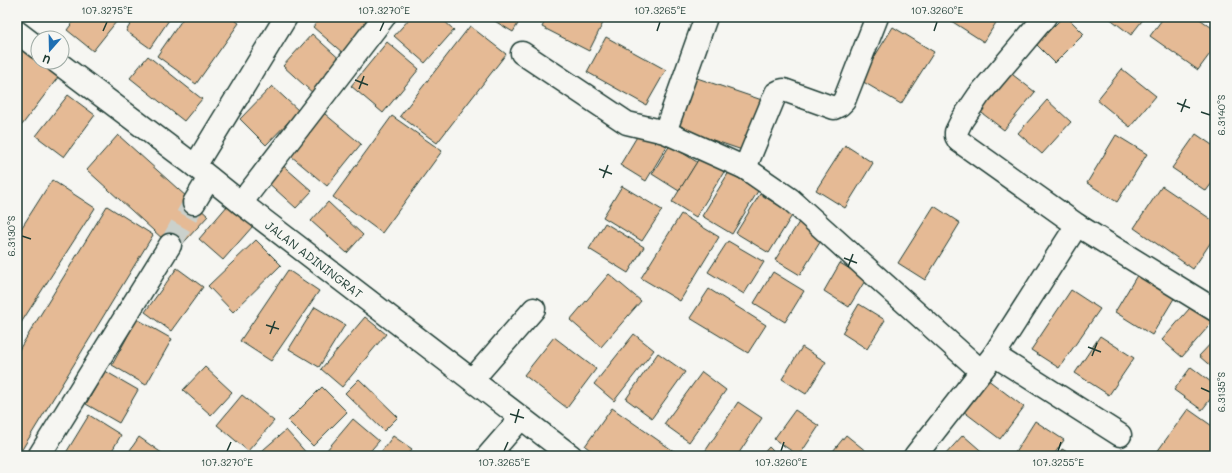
<svg xmlns="http://www.w3.org/2000/svg" width="1232" height="473" font-family="Mali,sans-serif">
  <rect width="100%" height="100%" fill="#f6f6f2"/>
  <filter id="ink" filterUnits="userSpaceOnUse"><feTurbulence type="fractalNoise" baseFrequency=".025" numOctaves="2"/><feDisplacementMap in="SourceGraphic" scale="8" xChannelSelector="R" yChannelSelector="G"/><feConvolveMatrix kernelMatrix="1 2 1 2 8 2 1 2 1" color-interpolation-filters="sRGB"/></filter>
  <g filter="url(#ink)">
    <g fill="#e5ba95" stroke="#1f3d34">
      <polygon points="77,17 120,17 93,51 67,30"/>
      <polygon points="135,17 171,17 150,48 126,31"/>
      <polygon points="184,17 230,17 239,23 196,84 157,56"/>
      <polygon points="321,17 373,17 343,53 313,27"/>
      <polygon points="411,17 440,17 454,30 425,63 394,36"/>
      <polygon points="488,17 522,17 513,32"/>
      <polygon points="547,17 606,17 589,51 542,27"/>
      <polygon points="945,17 991,17 997,21 984,42"/>
      <polygon points="1063,17 1067,17 1084,34 1055,63 1036,44"/>
      <polygon points="1108,17 1145,17 1131,35"/>
      <polygon points="1164,17 1197,17 1215,30 1215,47 1198,70 1150,36"/>
      <polygon points="470,26 506,54 437,143 400,116"/>
      <polygon points="893,27 934,52 901,104 860,80"/>
      <polygon points="312,34 344,63 315,95 283,66"/>
      <polygon points="606,37 666,70 646,105 587,72"/>
      <polygon points="387,42 419,69 383,113 351,86"/>
      <polygon points="24,44 38,54 38,62 48,62 62,72 22,125 17,122 17,54"/>
      <polygon points="148,56 202,99 184,121 130,78"/>
      <polygon points="1004,68 1035,92 1004,130 974,107"/>
      <polygon points="1122,69 1156,96 1130,127 1097,100"/>
      <polygon points="694,77 762,100 745,151 678,128"/>
      <polygon points="272,86 299,111 266,145 240,119"/>
      <polygon points="68,95 95,115 64,157 36,136"/>
      <polygon points="1047,100 1071,122 1042,154 1018,133"/>
      <polygon points="1215,108 1215,119 1210,115"/>
      <polygon points="319,109 361,144 327,186 285,151"/>
      <polygon points="392,116 442,151 382,233 333,197"/>
      <polygon points="641,130 667,146 646,181 620,165"/>
      <polygon points="1196,134 1215,147 1215,179 1206,191 1172,168"/>
      <polygon points="118,135 208,216 176,251 87,170"/>
      <polygon points="1116,135 1147,154 1117,202 1087,183"/>
      <polygon points="670,145 697,162 679,191 652,174"/>
      <polygon points="845,145 873,163 845,208 816,190"/>
      <polygon points="703,152 727,167 696,217 672,202"/>
      <polygon points="279,162 312,191 296,208 264,179"/>
      <polygon points="729,172 758,191 732,234 702,216"/>
      <polygon points="52,180 95,208 17,329 17,235"/>
      <polygon points="622,186 662,210 642,241 603,217"/>
      <polygon points="1162,186 1215,222 1215,236 1193,269 1134,228"/>
      <polygon points="760,194 793,214 769,253 736,233"/>
      <polygon points="328,202 363,235 347,253 311,221"/>
      <polygon points="228,205 253,226 223,260 199,239"/>
      <polygon points="107,206 153,235 18,456 17,456 17,353"/>
      <polygon points="934,206 960,223 925,280 898,263"/>
      <polygon points="681,214 719,237 680,301 641,278"/>
      <polygon points="801,219 825,234 800,275 775,260"/>
      <polygon points="605,223 644,247 628,273 589,249"/>
      <polygon points="256,240 281,265 233,312 208,286"/>
      <polygon points="728,241 764,262 744,294 708,272"/>
      <polygon points="840,263 866,279 849,307 824,291"/>
      <polygon points="177,268 203,287 171,331 145,312"/>
      <polygon points="288,270 319,291 271,361 240,341"/>
      <polygon points="773,272 804,291 785,322 754,303"/>
      <polygon points="1139,272 1176,295 1152,335 1115,312"/>
      <polygon points="609,274 641,301 601,347 570,320"/>
      <polygon points="709,289 766,325 748,353 690,318"/>
      <polygon points="1071,290 1100,309 1059,368 1031,350"/>
      <polygon points="1196,301 1215,319 1182,357 1162,340"/>
      <polygon points="859,304 885,320 867,349 842,333"/>
      <polygon points="315,307 345,325 319,367 289,349"/>
      <polygon points="365,317 386,334 342,387 321,369"/>
      <polygon points="137,319 172,339 146,385 112,365"/>
      <polygon points="634,334 654,350 614,401 594,384"/>
      <polygon points="1100,336 1134,358 1109,395 1075,373"/>
      <polygon points="554,337 596,369 567,408 524,375"/>
      <polygon points="1215,339 1215,370 1199,356"/>
      <polygon points="802,347 826,362 806,394 782,379"/>
      <polygon points="658,353 685,372 652,418 626,399"/>
      <polygon points="205,367 232,392 211,415 183,390"/>
      <polygon points="1191,367 1215,385 1215,393 1202,410 1174,390"/>
      <polygon points="105,371 138,390 119,423 86,404"/>
      <polygon points="702,372 726,390 689,442 664,424"/>
      <polygon points="983,376 1024,407 1000,439 959,408"/>
      <polygon points="359,379 398,417 384,431 345,393"/>
      <polygon points="322,387 347,412 313,446 288,421"/>
      <polygon points="242,395 274,421 248,451 217,425"/>
      <polygon points="738,402 762,418 737,456 702,456"/>
      <polygon points="612,408 675,452 672,456 598,456 585,446"/>
      <polygon points="1188,409 1215,428 1215,454 1214,456 1154,456"/>
      <polygon points="795,410 819,426 799,456 774,439"/>
      <polygon points="89,415 121,435 109,456 64,456"/>
      <polygon points="353,419 379,441 366,456 332,456 326,451"/>
      <polygon points="1035,421 1064,440 1053,456 1013,456"/>
      <polygon points="286,430 309,456 256,456"/>
      <polygon points="846,435 872,456 829,456"/>
      <polygon points="963,435 987,456 944,456"/>
      <polygon points="393,436 412,449 407,456 378,456"/>
      <polygon points="139,437 166,456 126,456"/>
      <polygon points="500,445 518,456 494,456"/>
      <polygon points="769,447 778,456 761,456"/>
      <polygon points="1062,449 1074,456 1058,456"/>
    </g>
    <g fill="none" stroke-linecap="round" stroke-linejoin="round">
      <polyline stroke="#cbd1cc" stroke-width="22" stroke-dasharray="22 11" stroke-linecap="butt" points="170,245 194,203"/>
      <defs>
        <g id="minor">
          <polyline points="17,32 38,48"/>
          <polyline points="522,53 627,123 665,132 745,168 790,199 981,371"/>
          <path id="s1" d="M57,62l138,104 46,37 330,253"/>
          <polyline points="665,132 706,17"/>
          <polyline points="195,166 286,17"/>
          <polyline points="745,168 776,93 780,91 784,90 834,108 840,105 844,101 877,17"/>
          <polyline points="194,203 209,178"/>
          <polyline points="241,203 384,17"/>
          <polyline points="1077,225 1215,310"/>
          <polyline points="994,355 1120,435"/>
          <polyline points="472,380 534,309"/>
          <polyline points="39,456 170,245"/>
          <polyline points="488,456 521,418"/>
          <polyline points="915,456 994,355 1077,225 959,141 956,136 956,132 962,120 979,95 1045,17"/>
        </g>
      </defs>
      <use href="#minor" stroke="#1f3d34" stroke-width="25"/>
      <use href="#minor" stroke="#f6f6f2" stroke-width="22"/>
    </g>
  </g>
  <path fill="none" stroke="#1f3d34" stroke-width="1.5" d="M103,31l4,-9M380,31l4,-9M657,31l3,-9M934,31l3,-9M355,80l13,5M359,89l5,-13M1177,103l13,5M1181,112l5,-13M1201,112l9,3M599,169l13,5M603,178l5,-13M22,236l9,3M844,258l13,5M848,267l5,-13M266,325l13,4M270,334l5,-13M1088,347l13,5M1092,356l5,-13M1201,388l9,4M510,414l14,4M515,423l4,-14M227,451l4,-9M504,451l4,-9M781,451l3,-9M1058,451l3,-9"/>
  <g text-anchor="middle" dominant-baseline="central" stroke-width="4" stroke-linejoin="round" paint-order="stroke">
    <g font-size="12" fill="#1f3d34" stroke="#f6f6f2">
      <text stroke="none"><textPath href="#s1" startOffset="324">JALAN ADININGRAT</textPath></text>
    </g>
  </g>
  <rect width="1232" height="473" fill="none" stroke="#f6f6f2" stroke-width="44"/>
  <g transform="translate(50 50) rotate(200)"><circle r="19" fill="#f6f6f2" stroke="#a0aca6"/>
  <path d="M0-3L7 15L0 10L-7 15Z" fill="#1f6fb2"/>
  <text y="-6" font-size="11" font-weight="bold" text-anchor="middle" fill="#1f3d34">U</text>
  </g>
  <rect x="22" y="22" width="1188" height="429" fill="none" stroke="#1f3d34" stroke-width="1.5"/>
  <g font-size="10" text-anchor="middle" fill="#1f3d34">
    <text x="107" y="14">107.3275°E</text>
    <text x="384" y="14">107.3270°E</text>
    <text x="660" y="14">107.3265°E</text>
    <text x="937" y="14">107.3260°E</text>
    <text transform="translate(1221 115) rotate(-90)" y="4">6.3140°S</text>
    <text transform="translate(11 236) rotate(-90)" y="4">6.3130°S</text>
    <text transform="translate(1221 392) rotate(-90)" y="4">6.3135°S</text>
    <text x="227" y="466">107.3270°E</text>
    <text x="504" y="466">107.3265°E</text>
    <text x="781" y="466">107.3260°E</text>
    <text x="1058" y="466">107.3255°E</text>
  </g>
</svg>
